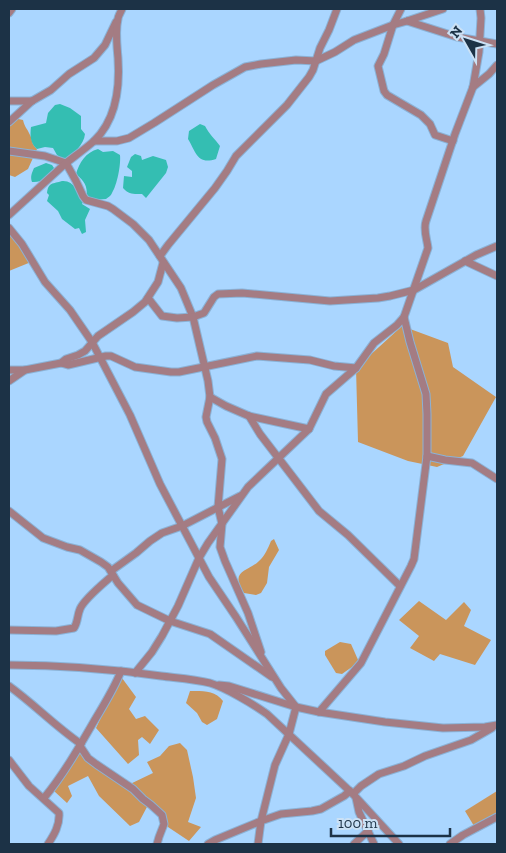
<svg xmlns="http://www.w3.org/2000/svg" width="506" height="853" font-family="'Zilla Slab',serif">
  <rect width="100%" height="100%" fill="#aad6ff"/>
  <g fill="#ca955b">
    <path d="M14,118l9,2c2,8 4,8 7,15 3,6 1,9 7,14l-9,20 -13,8 -6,-2v-52z"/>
    <polygon points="9,231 31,262 9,271"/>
    <polygon points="402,326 448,343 453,367 496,397 463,456 437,467 408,461 358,442 356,368"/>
    <path d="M274,539l5,11 -10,17 -2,16 -6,10 -5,2 -12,-2c-15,-23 4,-21 15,-32 6,-5 9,-13 12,-20z"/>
    <polygon points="419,601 446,620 464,602 471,610 464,626 491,640 475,665 440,654 434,661 410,648 419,636 399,620"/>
    <polygon points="340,642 351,644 359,662 342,674 336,673 325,655 325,651"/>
    <polygon points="122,678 136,697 129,709 136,719 145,716 159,730 150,744 142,737 138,740 139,755 128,764 96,728 112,694"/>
    <path d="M190,691c12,0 25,-1 33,10l-6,18 -10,6 -5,-3 -5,-9 -11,-10z"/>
    <polygon points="180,743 187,750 193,777 196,798 188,822 201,827 189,841 168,827 157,811 148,805 139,822 130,826 99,796 88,776 68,786 72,796 67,803 54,791 81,749 128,785 153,773 147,762 160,756 169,746"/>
    <polygon points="497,791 497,820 477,831 465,811"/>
  </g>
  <g fill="#34beb2">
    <path d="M60,104l10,4 11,8v13l4,5c-1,11 -12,20 -20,26l-8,-5 -4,-7 -8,-1 -8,2c-7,-6 -7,-14 -6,-22l15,-4 2,-10 7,-8z"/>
    <path d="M200,124l5,2c4,8 10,13 15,20l-4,13c-19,6 -20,-7 -28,-20l1,-8z"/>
    <path d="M98,149l5,3 10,-1 7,4c1,10 -3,30 -8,38 -1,3 -4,4 -6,6l-13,1 -6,-3c0,-12 -2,-15 -11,-23 3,-11 10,-22 22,-25z"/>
    <path d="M135,154l6,2 1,4 11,-4 13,4 2,7 -2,6 -20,25 -4,-4c-8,0 -13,1 -19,-6l1,-12 8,1v-6l-5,-4 4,-10z"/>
    <path d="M46,163l6,2 2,3c-2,9 -13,15 -22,14 -2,-6 0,-9 2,-14z"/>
    <path d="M62,181c12,-1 17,12 21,21l-1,2 8,5 -5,11 1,12 -4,2 -3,-6 -4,1 -13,-10 -4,-8 -11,-10 2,-6 -2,-2c1,-11 6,-9 15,-12z"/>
  </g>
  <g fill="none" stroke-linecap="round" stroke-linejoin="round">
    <defs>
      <g id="street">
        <polyline points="401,9 393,25 384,54 378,66 384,91 387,95 421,115 430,124 435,135 453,141"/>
        <polyline points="9,13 12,9"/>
        <polyline points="407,21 457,37 497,44"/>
        <polyline points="473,87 489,74 497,65"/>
        <polyline points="9,101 32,101"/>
        <polyline points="9,122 32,101 51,90 69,74 94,58 105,45 116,22"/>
        <polyline points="94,141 117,141 129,138 154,123 213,85 245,67 261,64 296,60 316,61 335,52 354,40 393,25 407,21 443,9"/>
        <path d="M9,151l36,5 21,7c9,-7 19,-14 28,-22 22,-21 26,-54 24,-83 -1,-12 -3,-27 0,-39 0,-3 3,-7 4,-10"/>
        <polyline points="9,215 66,163 76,181 83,196 86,200 108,206 113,209 133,224 149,240 181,288 193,317 204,313 214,297 218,294 242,293 330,301 378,298 390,296 414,290 476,255 497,246"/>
        <polyline points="9,228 22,244 45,282 70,310 92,342 130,415 160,484 209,577 236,617 281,688 296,707 289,734 275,765 261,821 215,840 208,844"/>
        <polyline points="160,256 168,245 215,188 227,171 236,156 287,105 309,77 313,70 320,48 329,30 337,9"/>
        <polyline points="465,261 497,276"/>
        <polyline points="148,298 162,316 177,318 193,317 208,381 210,397 206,417 207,422 215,438 222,459 218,507 222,524 220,547 225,561 248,613 261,652"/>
        <polyline points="61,363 68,365 106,356 111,356 135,367 171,372 179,372 257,356 310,360 334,366 356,368"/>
        <polyline points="9,370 25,370"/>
        <polyline points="9,381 25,370 61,363 66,359 78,355 85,351 98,336 133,312 145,302 158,282 163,263"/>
        <polyline points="210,397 226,406 249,416 309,429"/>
        <polyline points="249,416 260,434 319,511 348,535 400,586"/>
        <polyline points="427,456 445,460 472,463 497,479"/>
        <polyline points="9,511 43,538 67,547 80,550 101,562 108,567 118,583 137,605 170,621 210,634 272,677"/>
        <polyline points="111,571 136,553 150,541 162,533 182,526 240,496"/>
        <path d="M9,630l47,1 18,-3c4,-6 3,-12 6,-19 4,-10 24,-26 33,-34"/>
        <path d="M9,665c51,0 102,4 152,11 16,2 33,3 49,7 16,5 43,21 57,31l86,80 46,50"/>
        <path d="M135,673l17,-21 10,-16 16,-30 21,-48 9,-15 40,-56 61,-58 17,-35 30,-26 18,-25 23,-18 7,-8 24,-69c-1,-9 -5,-18 -2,-27l29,-87 18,-47 6,-35 2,-34 -1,-9"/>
        <polyline points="219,685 229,686 296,707 319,712 385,722 443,728 485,727 497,725"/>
        <path d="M9,686c25,18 46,40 72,58"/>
        <polyline points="319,712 361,663 411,566 414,559 427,456 427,414 426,394 410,342 404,317"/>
        <polyline points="80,746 88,758 96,764 133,789 143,799 151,805 162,815 164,824 159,837 157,844"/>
        <path d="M9,760l20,26 30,27c1,12 -5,22 -11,31"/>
        <polyline points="353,794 361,786 379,774 404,766 425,756 471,740 492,728"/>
        <path d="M44,798c19,-23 34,-49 49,-75 10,-17 21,-34 28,-52"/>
        <polyline points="356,798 359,812 374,844"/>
        <polyline points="258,844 261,821 281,814 312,811 321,809 344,796 350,791"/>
        <polyline points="354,844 368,831"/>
        <polyline points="450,844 463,835 497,817"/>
      </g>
    </defs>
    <use href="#street" stroke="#8bb2d6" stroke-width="9"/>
    <use href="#street" stroke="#a47c83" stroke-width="7"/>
  </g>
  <rect width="506" height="853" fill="none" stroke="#1c3246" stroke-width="20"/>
  <g transform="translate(466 40) rotate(309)" stroke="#cbe1f5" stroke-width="4" paint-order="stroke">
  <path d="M0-4L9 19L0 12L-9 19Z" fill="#1c3246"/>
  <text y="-8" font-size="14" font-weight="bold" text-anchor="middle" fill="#1c3246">N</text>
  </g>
  <path d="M331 828v8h119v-8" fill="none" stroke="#1c3246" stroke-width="2.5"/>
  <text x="338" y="828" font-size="15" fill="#1c3246" stroke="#cbe1f5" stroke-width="4" paint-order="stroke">100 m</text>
</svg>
